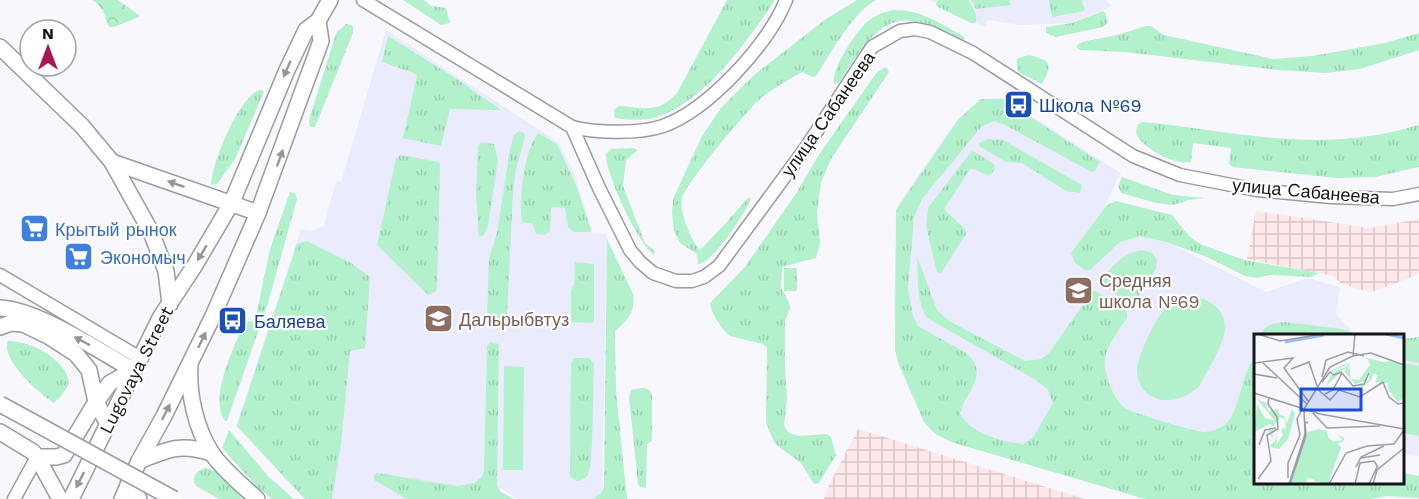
<svg xmlns="http://www.w3.org/2000/svg" width="1419" height="499" font-family="'Work Sans',sans-serif">
  <defs>
    <pattern id="industrial-grid" width="8" height="8" patternUnits="userSpaceOnUse" patternTransform="scale(1.5)"><rect width="8" height="8" fill="#fee8ea"/><path d="M0 4h8M4 0v8" fill="none" stroke="#d9c6c8"/></pattern>
    <pattern id="grass-tufts" width="24" height="20" patternUnits="userSpaceOnUse" patternTransform="scale(1.5)"><rect width="24" height="20" fill="#b2f1cb"/><path d="M3 7l-1-3M5 7V3M7 7l1-3M15 17l-1-3M17 17v-4M19 17l1-3" fill="none" stroke="#98ceae"/></pattern>
    <pattern id="forest-crowns" width="20" height="18" patternUnits="userSpaceOnUse" patternTransform="scale(1.5)"><rect width="20" height="18" fill="#b2f1cb"/><path d="M2 6a3 3 0 1 1 6 0M12 15a3 3 0 1 1 6 0" fill="none" stroke="#98ceae"/></pattern>
  </defs>
  <rect width="100%" height="100%" fill="#f7f7fd"/>
  <g fill="url(#industrial-grid)">
    <polygon points="1256,211 1370,228 1419,219 1419,274 1375,291 1362,290 1342,284 1333,276 1247,259"/>
    <polygon points="858,429 1085,499 824,499 826,491"/>
  </g>
  <g fill="#eaecfd">
    <polygon points="930,0 1106,0 1112,6 1071,23 1021,25 988,20 985,27"/>
    <polygon points="386,30 558,142 573,170 593,233 607,234 602,499 518,499 500,488 458,490 453,499 304,499 236,426 301,229 311,231 324,226 336,181 341,182"/>
    <polygon points="1003,98 1121,173 1103,210 1266,292 1308,278 1340,287 1336,314 1355,335 1256,336 1255,430 1118,482 963,430 898,352 894,314 897,208 908,190 957,120 980,99"/>
    <polygon points="1419,348 1419,456 1403,454 1402,350"/>
  </g>
  <g fill="url(#grass-tufts)">
    <polygon points="403,0 424,0 431,6 446,8 450,23 441,25"/>
    <path d="M727,0h48c-27,40 -70,102 -118,117 -13,4 -28,3 -42,1l-1,-8 4,-4c26,1 39,9 59,-13z"/>
    <path d="M857,0h19c-24,13 -45,53 -60,76l-3,1 -11,-5c-12,7 -25,14 -36,22 -14,9 -80,89 -84,104 -3,13 9,43 18,52l25,-26 23,-26h3c-5,15 -38,65 -53,66l-1,-10 -17,-11 -6,-12 -2,-18 1,-14 29,-63 19,-28 33,-33 72,-56z"/>
    <polygon points="938,0 968,0 976,14 976,21 975,23 971,23 938,7 936,5"/>
    <polygon points="971,0 1009,0 1011,5 976,9"/>
    <polygon points="1049,0 1082,0 1084,11 1052,17"/>
    <path d="M894,10c28,0 45,13 69,26l2,2 -2,5c-15,-7 -31,-16 -47,-21 -37,-10 -60,36 -77,61l-5,1c-3,-15 22,-53 34,-63 8,-6 16,-9 26,-11z"/>
    <polygon points="1103,11 1105,13 1108,22 1103,27 1056,37 1046,33 1046,27 1072,23"/>
    <polygon points="346,24 353,26 353,33 315,127 310,127 309,120 334,40 337,32"/>
    <polygon points="1146,26 1151,26 1164,35 1273,59 1312,56 1385,43 1419,33 1419,50 1360,69 1325,73 1278,70 1125,52 1080,50 1077,48 1077,45 1082,42 1117,35"/>
    <polygon points="388,36 457,79 501,110 450,109 441,146 403,138 417,76 414,73 382,62"/>
    <path d="M1028,55c23,5 25,8 14,29l-22,-11 -3,-4v-10z"/>
    <path d="M886,67l3,5 -58,87 -10,23 -4,30 3,32 -4,14 -34,9 -1,21 8,14 1,6 -5,14v44l2,34 -3,26 5,7 11,3 27,-2 4,3 5,18 -17,28 -5,1 -13,-21 -26,-19 -9,-21 1,-75 -4,-4 -33,-8c-8,-6 -19,-23 -20,-33l35,-36 52,-75 21,-36 59,-84z"/>
    <path d="M259,90h3l2,2 -29,67 -18,25 -6,1c0,-21 28,-88 48,-95z"/>
    <path d="M981,99h22l97,63 -5,9 -3,1 -87,-47 -11,-4 -12,5 -60,73 -8,18 -6,71 5,28 5,10 48,27c25,22 -1,38 -6,61 11,20 42,28 64,30l10,-8 19,-33 -5,-13 -12,-10 -109,-62c-11,-17 -9,-42 -10,-62l20,54 12,11 76,40 16,-2 7,-5 45,-63h3l31,21v6c-7,11 -20,27 -22,40 -3,13 9,42 20,50 5,4 73,25 80,24 5,0 17,-4 21,-8 12,-12 16,-44 24,-60l5,-2 1,120h146l1,-9 16,3v22l-32,-2 -17,3h-225l-194,-57 -17,-9 -10,-11 -25,-57 -4,-15 1,-140 62,-90z"/>
    <path d="M1143,122c74,7 151,26 226,14 17,-2 34,-7 50,-11v42l-44,10 -38,1 -104,-11 -4,-3 2,-16 -38,-5 -2,19c-15,4 -52,-15 -55,-30l2,-8z"/>
    <polygon points="519,131 524,133 525,136 516,169 513,191 507,315 504,318 489,318 487,315 489,259 497,233 510,149 514,135"/>
    <path d="M538,133l19,11 19,41 15,45 -1,2h-16l-6,-5 -3,-19 -12,-1 -2,2 -1,22 -5,4 -9,-1 -4,-11h-10c-3,-25 1,-69 16,-90z"/>
    <polygon points="989,139 1003,140 1082,185 1080,193 1066,191 1022,163 1006,162 979,146 979,143"/>
    <polygon points="481,142 494,144 498,160 488,226 484,235 479,237 476,195 478,146"/>
    <path d="M633,148l5,2 -12,10 -3,26 22,57 10,8 -1,4c-15,-10 -49,-82 -48,-101l5,-5z"/>
    <path d="M973,151l21,13 1,5 -4,6c-8,1 -13,-7 -21,-6l-25,39 1,3 19,18 1,5 -25,39 -4,-1 -11,-46 2,-18 42,-55z"/>
    <polygon points="400,155 439,162 440,164 437,289 435,292 428,295 377,245 396,159"/>
    <polygon points="1122,177 1173,195 1205,198 1189,200 1173,205 1156,203 1121,193 1118,186"/>
    <path d="M290,192l5,1 2,6 -29,104 -41,118h-2c-17,-24 10,-74 19,-99l11,-1 15,-72z"/>
    <polygon points="1116,201 1172,215 1189,236 1200,244 1244,260 1319,273 1311,277 1268,275 1257,278 1245,276 1207,257 1166,242 1140,236 1120,242 1090,270 1085,270 1075,263 1071,253 1107,205"/>
    <path d="M607,239l26,55c3,17 -5,26 -18,37l1,60 11,108h-34l9,-7 2,-6z"/>
    <polygon points="307,241 351,263 370,277 365,348 350,351 341,444 332,499 305,499 237,426 297,244"/>
    <path d="M1142,250l10,3 5,7 -1,9 -23,36h-4l-29,-23c12,-16 21,-28 42,-32z"/>
    <polygon points="575,262 594,264 594,322 592,323 571,322 571,290 574,285"/>
    <rect x="784" y="268" width="13" height="23"/>
    <path d="M1285,322l57,7 16,6h-98c7,-11 12,-12 25,-13z"/>
    <polygon points="1419,337 1419,363 1403,360 1403,339"/>
    <path d="M8,341c22,-1 60,19 61,43l-8,12 -7,7c-13,-8 -54,-43 -46,-62z"/>
    <polygon points="490,342 499,344 497,486 501,492 514,499 407,499 374,480 374,475 377,473 457,486 474,483 482,477 484,471 487,346"/>
    <path d="M573,358h16l5,6c-1,19 0,98 -6,111 -3,4 -8,6 -12,6l-6,-5 1,-112z"/>
    <polygon points="642,388 648,389 652,394 652,441 647,444 646,488 640,487 638,484 629,397 631,390"/>
    <polygon points="229,430 269,477 294,499 272,499 256,486 222,448"/>
    <path d="M205,468c14,1 28,21 37,31h-23l-23,-13c-5,-9 0,-15 9,-18z"/>
  </g>
  <path fill="url(#forest-crowns)" d="M92,0h26l21,15v2l-25,10h-5c-5,-12 -5,-20 -17,-27z"/>
  <g fill="#b2f1cb">
    <path d="M1187,296c21,0 43,15 37,38 -3,16 -17,37 -24,51 -20,22 -59,22 -63,-13 -2,-12 20,-57 30,-66 6,-6 13,-8 20,-10z"/>
    <polygon points="1403,363 1419,366 1419,436 1403,433"/>
    <polygon points="504,366 524,367 523,470 503,470"/>
  </g>
  <g fill="none" stroke-linecap="round" stroke-linejoin="round">
    <defs>
      <g id="minor">
        <polyline points="363,0 572,127 599,188 630,250 640,262 653,273 676,281 692,281 704,277 719,266 805,149 872,47 900,31 915,29 930,32 973,53 1133,156 1180,175 1257,190 1331,197 1393,199 1419,194"/>
        <path d="M572,127c23,6 68,7 91,-1 45,-16 106,-82 123,-126"/>
        <polyline points="0,275 140,358"/>
        <polyline points="14,499 37,457"/>
      </g>
      <g id="major">
        <polyline points="0,47 82,126 112,162 151,232 166,271 170,304"/>
        <polyline points="112,162 258,213"/>
        <path d="M0,308c36,1 100,43 133,62"/>
        <polyline points="0,327 11,323 23,324 48,336 76,354 89,370 96,402 108,424"/>
        <path d="M190,366c-2,28 6,62 21,86 9,15 33,35 46,47"/>
        <polyline points="0,432 33,452 37,457 60,499"/>
        <polyline points="37,457 56,457 64,455 96,402 110,383 133,370"/>
        <path d="M139,461c29,-12 42,-18 72,-8"/>
        <polyline points="128,485 139,499"/>
        <polyline points="71,499 160,318 195,265 232,202 287,70 306,30 318,21 330,0"/>
        <polyline points="122,499 139,461 164,416 213,316 258,213 321,41 318,21"/>
      </g>
    </defs>
    <use href="#minor" stroke="#999aa3" stroke-width="15"/>
    <use href="#major" stroke="#999aa3" stroke-width="18"/>
    <use href="#minor" stroke="#fff" stroke-width="12"/>
    <use href="#major" stroke="#fff" stroke-width="15"/>
    <defs>
      <polyline id="major-bridge" points="0,404 174,499"/>
    </defs>
    <use href="#major-bridge" stroke="#999aa3" stroke-width="18" stroke-linecap="butt"/>
    <use href="#major-bridge" stroke="#fff" stroke-width="15"/>
  </g>
  <defs><path id="oneway-solid" d="M-6-.8H1V-3.2L6.5 0L1 3.2V.8H-6Z" transform="scale(1.5)"/></defs>
  <g fill="#969697">
    <use href="#oneway-solid" transform="translate(287 69) rotate(114)"/>
    <use href="#oneway-solid" transform="translate(280 158) rotate(-70)"/>
    <use href="#oneway-solid" transform="translate(176 184) rotate(-161)"/>
    <use href="#oneway-solid" transform="translate(202 253) rotate(121)"/>
    <use href="#oneway-solid" transform="translate(202 340) rotate(-64)"/>
    <use href="#oneway-solid" transform="translate(82 341) rotate(-152)"/>
    <use href="#oneway-solid" transform="translate(166 412) rotate(-63)"/>
    <use href="#oneway-solid" transform="translate(80 480) rotate(117)"/>
  </g>
  <defs>
    <symbol id="bus-square" viewBox="-11 -11 22 22"><rect x="-9" y="-9" width="18" height="18" rx="4" fill="#1a4fb4" stroke="#fff"/><path d="M-5-6H5V4H4V6H2V4H-2V6H-4V4H-5ZM-3.5-4V0h7V-4ZM-3.5 1.2v1.5H-2V1.2ZM2 1.2v1.5H3.5V1.2Z" fill="#fff"/></symbol>
    <symbol id="supermarket-square" viewBox="-11 -11 22 22"><rect x="-9" y="-9" width="18" height="18" rx="4" fill="#3f7fe0" stroke="#fff"/><path d="M-6-5.5h2.5l.6 2H6L4.5 2H-2.5L-4.4-4H-6ZM-1.5 3.2a1.3 1.3 0 1 0 .1 0ZM3 3.2a1.3 1.3 0 1 0 .1 0Z" fill="#fff"/></symbol>
    <symbol id="school-square" viewBox="-11 -11 22 22"><rect x="-9" y="-9" width="18" height="18" rx="4" fill="#8d6e63" stroke="#fff"/><path d="M0-5L7-2L0 1L-7-2ZM-4 1L0 2.5L4 1V4Q0 6-4 4Z" fill="#fff"/></symbol>
    <symbol id="university-square" viewBox="-11 -11 22 22"><rect x="-9" y="-9" width="18" height="18" rx="4" fill="#8d6e63" stroke="#fff"/><path d="M0-5L7-2L0 1L-7-2ZM-4 1L0 2.5L4 1V4Q0 6-4 4Z" fill="#fff"/></symbol>
  </defs>
  <g fill-rule="evenodd">
    <use href="#bus-square" x="1002" y="88" width="33" height="33"/>
    <use href="#supermarket-square" x="18" y="212" width="33" height="33"/>
    <use href="#supermarket-square" x="62" y="240" width="33" height="33"/>
    <use href="#school-square" x="1062" y="274" width="33" height="33"/>
    <use href="#university-square" x="422" y="302" width="33" height="33"/>
    <use href="#bus-square" x="216" y="304" width="33" height="33"/>
  </g>
  <g text-anchor="middle" dominant-baseline="central" stroke-width="4.5" stroke-linejoin="round" paint-order="stroke">
    <g font-size="18" fill="#164399" stroke="#fff" text-anchor="start">
      <text x="1039" y="105">Школа №69</text>
      <text x="254" y="321">Баляева</text>
    </g>
    <g font-size="18" fill="#151518" stroke="#fff">
      <text transform="translate(828 114) rotate(-55)">улица Сабанеева</text>
      <text transform="translate(1306 191) rotate(5)">улица Сабанеева</text>
      <text transform="translate(136 370) rotate(-63)">Lugovaya Street</text>
    </g>
    <g font-size="18" fill="#366cbe" stroke="#fff" text-anchor="start">
      <text x="55" y="229">Крытый рынок</text>
      <text x="100" y="257">Экономыч</text>
    </g>
    <g font-size="18" fill="#785e54" stroke="#fff" text-anchor="start">
      <text x="1099" y="280">Средняя<tspan x="1099" dy="21">школа №69</tspan></text>
      <text x="459" y="319">Дальрыбвтуз</text>
    </g>
  </g>
  <g transform="translate(1254 334)">
    <rect width="150" height="150" fill="#f7f7fd"/>
    <path d="M3,65l9,4 2,8 10,-2 1,5 5,2 3,7 5,-14 3,5 -7,25 -9,10 -9,-2 4,-6 -6,-11 9,-1 -5,5 3,10 1,-11 1,11 6,-9 -2,-6 5,-1 -1,-9 -6,-2v9zM3,70l8,14 11,3 -2,6 -4,-3 -16,8zM54,98l15,2 18,13 -13,36 -20,-5 -3,6h-14z" fill="#b2f1cb"/>
    <path d="M108,24h6l15,4 8,-1 13,4v33l-6,4 -10,-13v-6l-13,-1 3,-6 -4,-3 -3,7 -8,7h-3l9,-7 1,-9 -5,10 -10,3 -11,-13 3,-2h-3l-18,17 5,-11 6,-5 9,-3 3,1 -3,-3 -13,6h-2l-7,9 6,-9 15,-7h4l2,15 8,1 11,-15 -2,-6zM65,95l8,2 2,10 -3,3 -12,-6 -3,11 -15,23 4,3 -2,6 6,3h-13l17,-52zM84,102l5,1 1,1v3l-7,3 4,3 -13,37 -14,-3 -2,-13 6,-10 -5,-1 4,-2 -4,-6 1,-4h6l-4,7 2,2v4l14,-16 11,-2z" fill="#b2f1cb"/>
    <path fill="none" stroke="#9bc0f3" stroke-width="3" d="M132,0l18,4M31,8l39,-7"/>
    <path fill="none" stroke="#9d9da1" stroke-width="1.5" d="M4,0l22,7 43,-7M99,22l18,-3 33,12M0,29l39,-5 -9,10 24,33M9,29l44,41M37,35l18,-7 8,24M0,40l23,4M68,43l4,-17 22,-8 16,4M68,48l8,-10 4,3 8,-3M129,48l6,15 9,7 6,-1M62,54l14,12 9,-10 21,7 23,-15M0,59l66,21 84,15M71,60l8,-4 9,-17 11,13 11,-2 5,-11M59,79l14,15 53,-2M5,111l6,-15 11,-2M107,124l19,-3M102,133l5,-10 23,-11M34,144v-15l12,-28 -3,-16 6,-11M4,145l13,-18 -4,-26 11,-6 -1,-12 -9,-13 1,-6M35,150l16,-50 -1,-25 26,-42 23,-11 2,-22M36,150l16,-48 -1,-14 3,1M75,150l17,-31 21,-7 27,-2 10,-14M101,150l5,-21 14,-2 4,6M115,150l8,-17M119,150l4,-14 27,-22"/>
    <path fill="#1d4ed8" fill-opacity="0.15" stroke="#1d4ed8" stroke-width="3" d="M47,55h60v21h-60z"/>
    <rect width="150" height="150" fill="none" stroke="#151518" stroke-width="3"/>
  </g>
  <g transform="translate(48 48)"><circle r="28" fill="#ffffff" stroke="#a1a1a3" stroke-width="1.5"/>
  <path d="M0-4.5L10 22L0 15L-10 22Z" fill="#a81653"/>
  <text y="-9" font-size="16" font-weight="bold" text-anchor="middle" fill="#151518">N</text>
  </g>
</svg>
